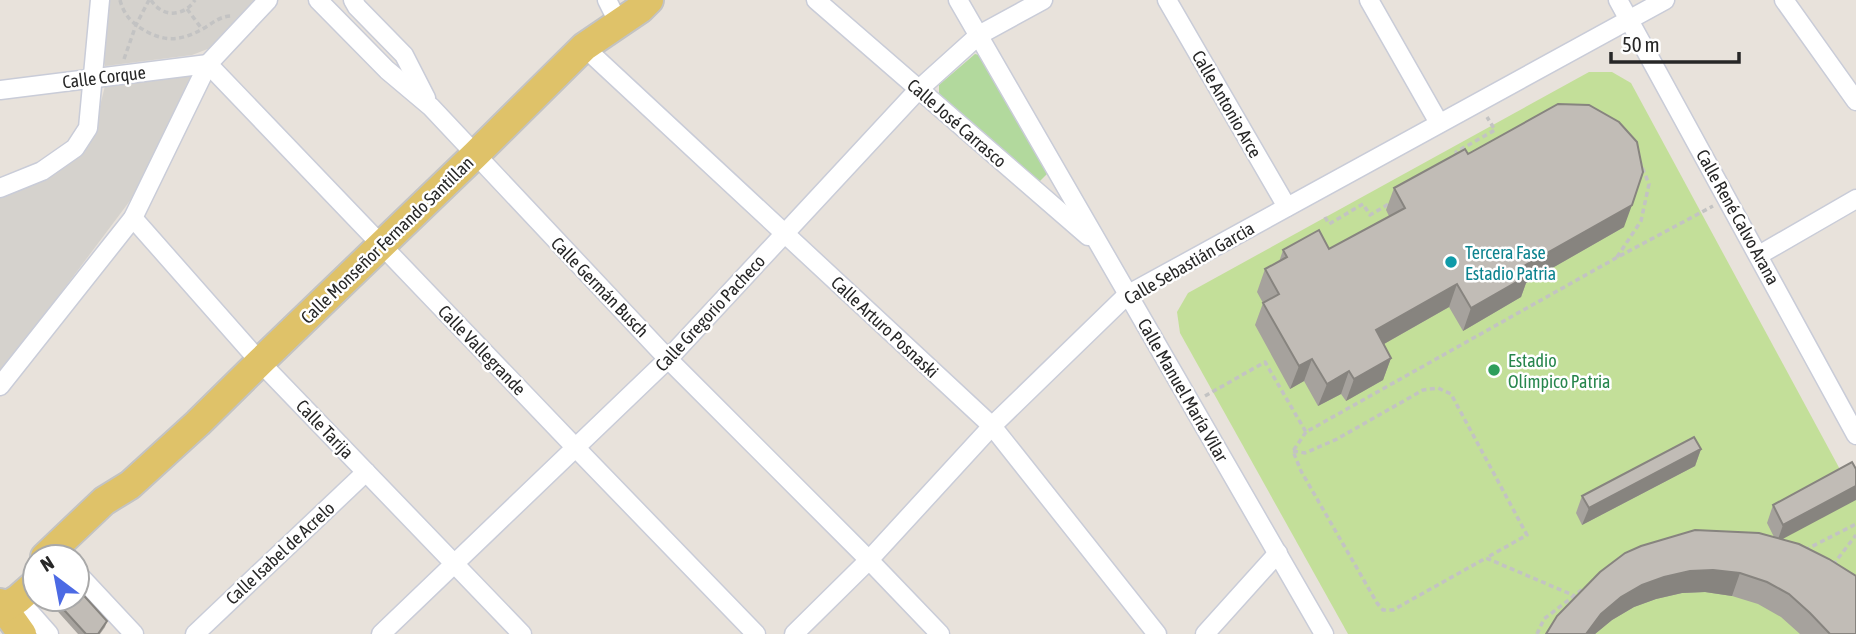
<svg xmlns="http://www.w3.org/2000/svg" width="1856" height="634" font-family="'Asap Condensed',sans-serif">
  <rect width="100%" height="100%" fill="#e8e2db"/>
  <polygon fill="#b2d99d" points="975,54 983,56 1048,173 1039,182 939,96 939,85"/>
  <polygon fill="#c3df99" points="1589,72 1612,72 1631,83 1856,499 1856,634 1348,634 1180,333 1177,312 1188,293"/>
  <g fill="#d5d2cd">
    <polygon points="106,0 256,0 229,31 213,47 192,55 105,66 102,56"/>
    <polygon points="193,73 135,194 0,374 0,198 39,181 93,134 105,86"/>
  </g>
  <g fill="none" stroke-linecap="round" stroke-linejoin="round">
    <defs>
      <g id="street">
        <polyline points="318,0 387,70 431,107 668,359 869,560 940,634"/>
        <polyline points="353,0 357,7 404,55 426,98"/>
        <polyline points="607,0 619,24"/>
        <polyline points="816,0 1088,236"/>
        <polyline points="958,0 1324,634"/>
        <polyline points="1167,0 1287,207"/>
        <polyline points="1369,0 1439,123"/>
        <polyline points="1618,0 1856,435"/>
        <polyline points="1784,0 1856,101"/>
        <polyline points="584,47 992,426 1157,634"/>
        <polyline points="208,64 575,447 756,634"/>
        <polyline points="0,90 208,64"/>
        <polyline points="0,188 42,171 75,148 88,128 100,0"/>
        <polyline points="133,218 260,362 522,634"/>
        <polyline points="1759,255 1856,199"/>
        <polyline points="0,386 133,218 208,64 268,0"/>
        <polyline points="77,573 134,634"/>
        <polyline points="18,599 49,634"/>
        <polyline points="195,634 366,472"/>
        <polyline points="381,634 668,359 918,90 979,35 1043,0"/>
        <polyline points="794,634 869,560 992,426 1127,295 1665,0"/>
        <polyline points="1205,634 1278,553"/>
      </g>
      <g id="primary">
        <polyline points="45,557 104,501 130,485 198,423 260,362 475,155 584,47 640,9 649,0"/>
        <polyline points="0,603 22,634"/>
        <polyline points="0,610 18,599 35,584"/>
      </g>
    </defs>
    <use href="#street" stroke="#c9ccd8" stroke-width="21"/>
    <use href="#primary" stroke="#c3c3c3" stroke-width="32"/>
    <g stroke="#c3c3c3" stroke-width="3.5" stroke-dasharray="5 3.5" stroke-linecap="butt">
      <path d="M120,0c3,12 9,20 19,27 24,16 42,15 67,0 8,-5 15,-11 25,-11"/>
      <path d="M151,0c11,18 33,17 44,0"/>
      <polyline points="187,9 202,29"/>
      <polyline points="124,59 136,25 149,0"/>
      <polyline points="1458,155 1456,152 1495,130 1487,117"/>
      <polyline points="1325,217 1329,224 1363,204 1370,215 1392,202"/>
      <polyline points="1617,257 1641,221 1649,184 1640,162"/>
      <polyline points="1205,396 1265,362 1306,432 1616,258 1713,206"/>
      <polyline points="1306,432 1293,451 1301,471 1377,603 1383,610 1393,610 1486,558 1575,596"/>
      <polyline points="1293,451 1305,453 1337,439 1423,390 1438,388 1451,394 1527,535 1486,558"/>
      <polyline points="1805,550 1856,524"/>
      <polyline points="1833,565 1856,535"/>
      <polyline points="1537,634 1544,619 1584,588"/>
    </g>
    <use href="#street" stroke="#fff" stroke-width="18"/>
    <use href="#primary" stroke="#dfc269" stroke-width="28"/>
  </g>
  <g fill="#a6a29d">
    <polygon points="1468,154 1624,227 1526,283 1521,297 1463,331 1449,307 1384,344 1391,358 1383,380 1346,401 1341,394 1318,406 1304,381 1290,389 1255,325 1263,303 1257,292 1265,269 1279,262 1283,250 1329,249 1389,216 1386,210 1394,188"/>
    <polygon points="1701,449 1695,466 1582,525 1576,513 1582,496"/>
    <polygon points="1852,462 1783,539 1856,634 1800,634 1781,617 1758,604 1732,596 1705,592 1682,593 1656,599 1634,607 1612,620 1595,634 1546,634 1774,537 1767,523 1773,505"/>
    <polygon points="54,599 107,621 105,627 100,634 78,634 52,605"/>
  </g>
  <g fill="#87847f">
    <polygon points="1632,205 1624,227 1526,283 1521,297 1463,331 1471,308 1524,266"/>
    <polygon points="1457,284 1449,307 1368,353 1376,330"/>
    <polygon points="1391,358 1383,380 1346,401 1354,379"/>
    <polygon points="1312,359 1304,381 1290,389 1299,366"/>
    <polygon points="1349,371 1341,394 1318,406 1327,384"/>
    <polygon points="1701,449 1695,466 1582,525 1589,508"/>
    <polygon points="1856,486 1856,500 1777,542 1783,525"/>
    <polygon points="1713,570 1740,573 1732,596 1705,592 1682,593 1656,599 1634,607 1612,620 1595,634 1586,634 1601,614 1621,597 1642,585 1664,577 1690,571"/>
  </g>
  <g fill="#c1bcb6" stroke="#87847f" stroke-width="2">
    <polygon points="1558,104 1589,105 1619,122 1637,142 1643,172 1632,205 1524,266 1529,275 1471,308 1457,284 1376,330 1391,358 1354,379 1349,371 1327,384 1312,359 1299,366 1263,303 1279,294 1265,269 1287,257 1283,250 1319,230 1329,249 1405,208 1394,188 1465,149 1468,154"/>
    <polygon points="1694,437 1701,449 1589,508 1582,496"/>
    <polygon points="1852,462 1856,469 1856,486 1783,525 1773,505"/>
    <polygon points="1695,530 1759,533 1799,544 1829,559 1856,576 1856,634 1830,634 1810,613 1789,594 1767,582 1740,573 1713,570 1690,571 1664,577 1642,585 1621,597 1601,614 1586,634 1546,634 1557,616 1600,572 1625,553 1641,546"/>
    <polygon points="77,588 107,621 98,634 86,634 54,599 77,599"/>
  </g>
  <circle fill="#0f9aa8" stroke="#fff" stroke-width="2.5" cx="1451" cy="262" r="7"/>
  <circle fill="#2e9e5b" stroke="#fff" stroke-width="2.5" cx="1494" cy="370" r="7"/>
  <g text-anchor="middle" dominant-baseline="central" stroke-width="5" stroke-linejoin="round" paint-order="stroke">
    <g font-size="18" fill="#272727" stroke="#fff">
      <text transform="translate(104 77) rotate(-7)">Calle Corque</text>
      <text transform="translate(1227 104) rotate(60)">Calle Antonio Arce</text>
      <text transform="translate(957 123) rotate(41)">Calle José Carrasco</text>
      <text transform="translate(1738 217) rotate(61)">Calle René Calvo Arana</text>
      <text transform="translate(387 240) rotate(-44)">Calle Monseñor Fernando Santillan</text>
      <text transform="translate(1189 263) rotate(-30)">Calle Sebastián Garcia</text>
      <text transform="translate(600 287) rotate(46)">Calle Germán Busch</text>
      <text transform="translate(710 313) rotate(-47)">Calle Gregorio Pacheco</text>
      <text transform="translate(885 327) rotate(43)">Calle Arturo Posnaski</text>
      <text transform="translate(482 350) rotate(46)">Calle Vallegrande</text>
      <text transform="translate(1183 390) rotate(60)">Calle Manuel María Vilar</text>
      <text transform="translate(325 429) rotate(46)">Calle Tarija</text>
      <text transform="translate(280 553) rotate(-43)">Calle Isabel de Acrelo</text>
    </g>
    <g font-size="18" fill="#0d838f" stroke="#fff" text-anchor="start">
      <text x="1465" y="252">Tercera Fase<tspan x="1465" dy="21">Estadio Patria</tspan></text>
    </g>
    <g font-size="18" fill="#27864d" stroke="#fff" text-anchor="start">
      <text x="1508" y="360">Estadio<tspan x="1508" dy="21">Olímpico Patria</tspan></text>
    </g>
  </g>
  <g transform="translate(56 578) rotate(328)"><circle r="33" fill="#ffffff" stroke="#a9a9a9" stroke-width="2"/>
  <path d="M0-5L12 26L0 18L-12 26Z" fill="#4c6ae4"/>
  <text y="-10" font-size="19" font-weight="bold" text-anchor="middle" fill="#272727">N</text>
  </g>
  <path d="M1611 52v10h128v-10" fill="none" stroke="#272727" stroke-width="3.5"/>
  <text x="1622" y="52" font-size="21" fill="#272727" stroke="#ffffff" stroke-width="5" paint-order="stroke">50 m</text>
</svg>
